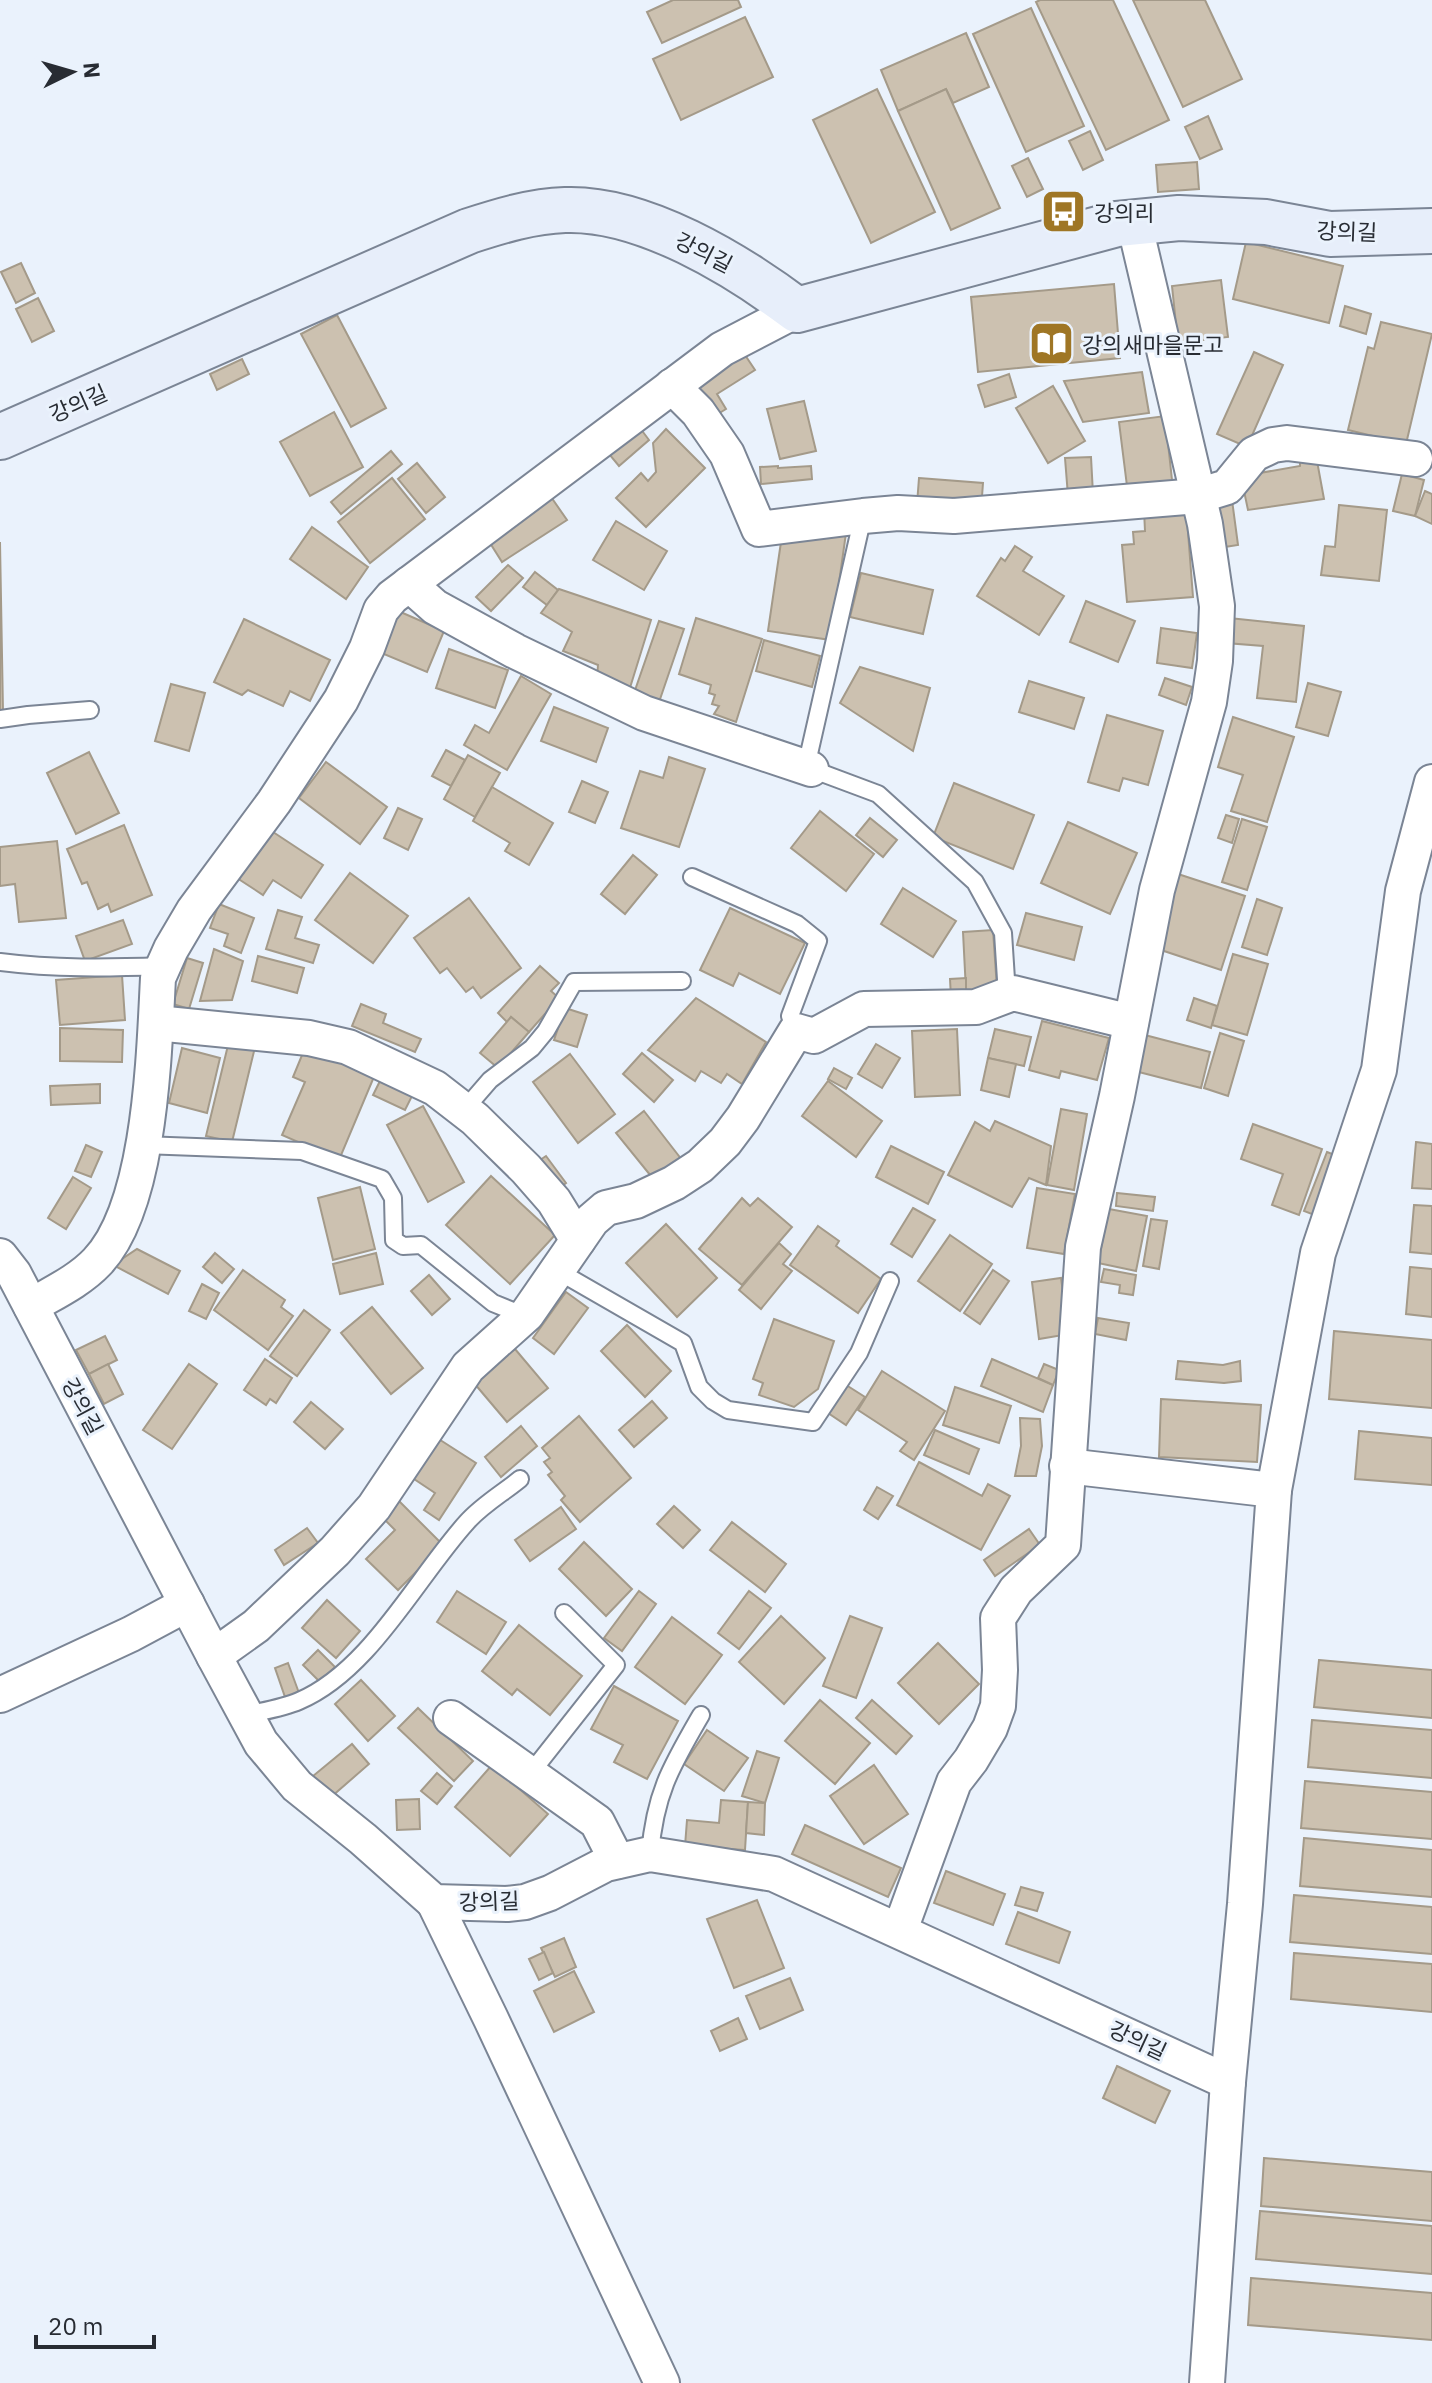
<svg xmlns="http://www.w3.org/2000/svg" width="1432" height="2383" font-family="'IBM Plex Sans','Noto Sans KR',sans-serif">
  <rect width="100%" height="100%" fill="#eaf2fc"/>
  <g fill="#ccc1b0" stroke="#a49a89" stroke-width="2">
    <polygon points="673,0 738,0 741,7 662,43 647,12"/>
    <polygon points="1040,0 1113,0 1169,120 1106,150 1036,2"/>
    <polygon points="1133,0 1205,0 1242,79 1183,107"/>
    <polygon points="1031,8 1084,126 1026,152 973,34"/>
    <polygon points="745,17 773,77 681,120 653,59"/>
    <polygon points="966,33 989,87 953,103 946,89 898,111 881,70"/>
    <polygon points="877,89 935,212 871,243 813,120"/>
    <polygon points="946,89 1000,208 951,230 898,111"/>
    <polygon points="1208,116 1222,149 1200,159 1185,127"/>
    <polygon points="1090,131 1103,160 1083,170 1069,141"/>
    <polygon points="1028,158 1043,189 1027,197 1012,166"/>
    <polygon points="1197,162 1199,189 1158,192 1156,165"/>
    <polygon points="1246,242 1343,266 1329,323 1233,299"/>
    <polygon points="21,263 35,293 16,303 1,272"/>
    <polygon points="1221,280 1228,337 1178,343 1172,286"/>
    <polygon points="1114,284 1120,358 978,372 971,297"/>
    <polygon points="38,298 54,331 32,342 16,309"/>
    <polygon points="1345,306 1371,314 1366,334 1340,326"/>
    <polygon points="337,315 386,408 351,427 301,334"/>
    <polygon points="1381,322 1432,334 1406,444 1348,430 1368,347 1374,349"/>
    <polygon points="743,352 755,370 717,394 726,409 713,417 692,383"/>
    <polygon points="1254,352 1283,365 1247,447 1217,434"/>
    <polygon points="242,359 249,374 217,390 210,374"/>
    <polygon points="1142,372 1149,413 1083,422 1064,381"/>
    <polygon points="1009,374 1016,397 985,407 978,385"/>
    <polygon points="1053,386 1085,441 1048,463 1016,408"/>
    <polygon points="804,401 816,451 780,459 767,409"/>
    <polygon points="334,412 363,467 310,496 280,442"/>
    <polygon points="1165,416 1173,489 1128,494 1119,422"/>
    <polygon points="640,428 649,440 619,466 609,454"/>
    <polygon points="666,429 705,468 646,527 616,498 641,473 648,481 656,472 653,443"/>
    <polygon points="391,451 402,464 341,514 331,502"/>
    <polygon points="1091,457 1093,494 1068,496 1065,458"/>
    <polygon points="1300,460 1317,461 1324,499 1248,510 1244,491 1254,474 1300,466"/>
    <polygon points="417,463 445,497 426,513 398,479"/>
    <polygon points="778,466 778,468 811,466 812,479 761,484 760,467"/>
    <polygon points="1402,474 1424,480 1415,516 1393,511"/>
    <polygon points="392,478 425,519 370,563 338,522"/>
    <polygon points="919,478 983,483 981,510 917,504"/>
    <polygon points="1425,491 1432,494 1432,524 1415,516"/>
    <polygon points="549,494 567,520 502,562 485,535"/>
    <polygon points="1232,500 1238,545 1218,548 1211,503"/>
    <polygon points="1339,505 1387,510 1379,581 1321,575 1325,546 1335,547"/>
    <polygon points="1186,506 1193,597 1127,602 1122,545 1134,544 1133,532 1145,531 1144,510"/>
    <polygon points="616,521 667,551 644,590 593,560"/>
    <polygon points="312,527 368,567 346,599 290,559"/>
    <polygon points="846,533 831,640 768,631 781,542"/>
    <polygon points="0,542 3,712 0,712"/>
    <polygon points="1015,546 1032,557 1023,571 1064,596 1039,635 977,596 1001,558 1005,561"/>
    <polygon points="508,565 523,578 491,611 476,597"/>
    <polygon points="535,572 558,590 547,605 523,587"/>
    <polygon points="861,573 933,590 923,634 850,617"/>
    <polygon points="559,589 651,620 629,691 597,678 598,665 563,651 572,632 541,613"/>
    <polygon points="1086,601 1135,621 1118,662 1070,642"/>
    <polygon points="396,610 444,631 427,672 379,652"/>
    <polygon points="696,618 762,639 736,722 714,714 719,706 712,704 715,695 709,693 711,685 679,674"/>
    <polygon points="1229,618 1304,626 1296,702 1257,698 1263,646 1226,643"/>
    <polygon points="244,619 330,660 310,701 290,691 283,706 248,690 242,695 214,682"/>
    <polygon points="659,621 684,629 657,708 632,699"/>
    <polygon points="1161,628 1197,633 1192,668 1157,663"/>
    <polygon points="764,640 820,656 812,687 756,671"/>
    <polygon points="449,649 508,670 495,708 436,688"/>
    <polygon points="860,667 930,688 913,751 840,703"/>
    <polygon points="521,676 551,694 507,770 464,745 475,725 489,733"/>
    <polygon points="1165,678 1192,687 1186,705 1159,695"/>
    <polygon points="1029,681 1084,698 1074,729 1019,712"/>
    <polygon points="1308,683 1341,692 1328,736 1296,727"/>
    <polygon points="171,684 205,693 189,751 155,741"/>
    <polygon points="554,707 608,728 596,762 541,741"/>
    <polygon points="1107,715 1163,731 1148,785 1123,778 1119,791 1088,782"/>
    <polygon points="1233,717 1294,737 1267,822 1231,811 1243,775 1218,767"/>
    <polygon points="446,750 465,760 451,786 432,776"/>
    <polygon points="89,752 119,813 76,834 47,773"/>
    <polygon points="468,755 500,773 475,817 444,799"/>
    <polygon points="669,757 705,769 679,847 621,828 640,771 663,778"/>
    <polygon points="326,762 387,807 360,844 299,798"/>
    <polygon points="582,781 608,792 595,823 569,812"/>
    <polygon points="954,783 1034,815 1013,869 933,837"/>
    <polygon points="492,787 553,823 529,865 505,851 510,843 473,821"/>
    <polygon points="398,808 422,819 408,850 384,838"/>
    <polygon points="820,811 874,854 846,891 791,848"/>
    <polygon points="1226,815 1239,819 1232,843 1218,838"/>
    <polygon points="870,818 897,840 883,857 856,835"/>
    <polygon points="1242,819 1267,827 1247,890 1222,882"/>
    <polygon points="1068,822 1137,853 1110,914 1041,883"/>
    <polygon points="124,825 152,895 111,912 108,904 98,909 87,882 82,884 67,849"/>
    <polygon points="270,830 323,865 301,898 273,880 263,895 237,878"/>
    <polygon points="57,841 66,918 19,922 15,884 0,886 0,847"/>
    <polygon points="633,855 657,875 625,914 601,894"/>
    <polygon points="350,873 408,916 373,963 315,920"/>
    <polygon points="1178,874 1245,896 1221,970 1155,948"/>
    <polygon points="903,888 956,921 933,957 881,924"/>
    <polygon points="469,898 521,968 481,998 473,987 466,992 447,968 440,973 414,938"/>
    <polygon points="1257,899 1282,908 1267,955 1242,947"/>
    <polygon points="219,904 254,918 241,953 224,946 228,934 210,928"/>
    <polygon points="730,908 805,943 780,994 739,973 733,986 700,970"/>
    <polygon points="278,910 302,917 295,938 319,945 313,963 266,949"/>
    <polygon points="1026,913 1082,927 1074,960 1017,945"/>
    <polygon points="123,920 132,944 85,961 76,936"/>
    <polygon points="993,930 997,989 966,991 963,932"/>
    <polygon points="214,949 243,961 232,1000 200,1001"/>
    <polygon points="1233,954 1268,964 1247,1035 1212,1025"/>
    <polygon points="258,956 304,968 297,993 252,981"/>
    <polygon points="187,958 203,963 189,1009 173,1004"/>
    <polygon points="540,966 559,983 551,991 559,998 529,1032 511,1017 507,1022 498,1013"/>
    <polygon points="122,975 125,1020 60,1025 56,980"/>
    <polygon points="966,978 966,998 951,998 950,979"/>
    <polygon points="696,998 766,1042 742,1084 727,1074 721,1083 701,1071 695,1081 648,1050"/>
    <polygon points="1194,998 1217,1006 1211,1028 1187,1020"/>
    <polygon points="361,1004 386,1014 383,1023 421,1039 415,1052 352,1026"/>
    <polygon points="565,1008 587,1015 577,1047 554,1040"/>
    <polygon points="511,1017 529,1032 498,1068 480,1053"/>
    <polygon points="1042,1021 1109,1038 1097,1080 1061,1071 1059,1078 1029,1070"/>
    <polygon points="60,1028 123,1030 122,1062 60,1061"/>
    <polygon points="957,1029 960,1095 915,1097 912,1031"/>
    <polygon points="995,1029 1031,1037 1024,1066 988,1058"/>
    <polygon points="1220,1033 1244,1041 1228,1096 1204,1088"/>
    <polygon points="1141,1034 1210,1052 1201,1088 1131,1070"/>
    <polygon points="230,1037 256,1043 232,1142 206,1136"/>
    <polygon points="307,1043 376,1072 339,1160 282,1135 305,1082 293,1077"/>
    <polygon points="876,1044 900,1058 882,1088 858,1074"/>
    <polygon points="182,1048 220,1058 207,1113 169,1103"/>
    <polygon points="642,1053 673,1080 654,1102 623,1074"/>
    <polygon points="570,1054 615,1114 578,1143 533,1082"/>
    <polygon points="988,1058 1016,1064 1009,1097 981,1090"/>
    <polygon points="834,1068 852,1078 846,1089 828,1079"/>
    <polygon points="381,1079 412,1096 405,1110 373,1095"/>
    <polygon points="828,1081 882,1121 856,1157 802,1116"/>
    <polygon points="100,1084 100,1103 51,1105 50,1086"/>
    <polygon points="423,1106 464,1182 428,1202 387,1125"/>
    <polygon points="1061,1109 1087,1114 1074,1190 1047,1185"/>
    <polygon points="644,1111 682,1160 655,1181 616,1133"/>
    <polygon points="995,1121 1051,1146 1046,1185 1029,1178 1012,1207 948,1175 975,1122 990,1131"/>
    <polygon points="1253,1124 1322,1149 1299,1215 1272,1205 1283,1174 1241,1159"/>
    <polygon points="1416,1142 1432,1144 1432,1189 1412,1188"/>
    <polygon points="86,1145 102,1152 91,1177 75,1171"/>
    <polygon points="891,1146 944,1172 928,1204 876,1177"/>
    <polygon points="1327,1152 1340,1157 1317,1216 1304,1211"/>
    <polygon points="546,1156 566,1183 554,1192 534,1164"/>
    <polygon points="491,1176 555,1235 510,1284 446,1225"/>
    <polygon points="73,1177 91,1188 66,1229 48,1218"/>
    <polygon points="360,1187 375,1249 333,1260 318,1198"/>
    <polygon points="1037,1188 1075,1194 1064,1254 1027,1248"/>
    <polygon points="1117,1193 1155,1197 1153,1211 1116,1206"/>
    <polygon points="742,1198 750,1206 758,1198 792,1227 742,1285 699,1249"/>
    <polygon points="1414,1205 1432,1206 1432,1254 1410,1252"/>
    <polygon points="913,1208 935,1220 912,1257 891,1244"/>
    <polygon points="1109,1209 1147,1216 1136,1271 1098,1263"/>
    <polygon points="1151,1219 1167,1221 1159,1269 1143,1266"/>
    <polygon points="666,1224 717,1278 677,1317 626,1263"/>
    <polygon points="818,1226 839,1241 836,1246 881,1279 858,1313 790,1265"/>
    <polygon points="950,1235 992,1264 960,1311 918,1281"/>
    <polygon points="779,1243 791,1254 783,1264 792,1271 761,1309 739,1290"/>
    <polygon points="137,1249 180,1271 168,1294 113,1265"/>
    <polygon points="215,1253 234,1269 222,1283 203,1267"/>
    <polygon points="376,1253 383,1284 340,1294 333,1264"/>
    <polygon points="1410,1267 1432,1269 1432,1317 1406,1314"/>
    <polygon points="1104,1269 1136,1275 1133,1295 1119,1293 1120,1285 1101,1282"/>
    <polygon points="243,1270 285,1300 281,1307 293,1316 268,1350 214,1310"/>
    <polygon points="993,1270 1009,1281 980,1324 964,1313"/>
    <polygon points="429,1275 450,1299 432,1315 411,1291"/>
    <polygon points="1061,1278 1069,1334 1039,1339 1032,1282"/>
    <polygon points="202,1284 219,1293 206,1319 189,1311"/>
    <polygon points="566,1292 588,1308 554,1354 533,1338"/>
    <polygon points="372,1307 423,1368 391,1394 341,1333"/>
    <polygon points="304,1310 330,1330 297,1376 270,1356"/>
    <polygon points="1098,1318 1129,1323 1126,1340 1095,1334"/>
    <polygon points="774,1319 834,1341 818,1389 794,1407 759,1395 763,1383 753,1379"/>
    <polygon points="627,1325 671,1371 645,1397 601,1351"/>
    <polygon points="1334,1331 1432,1340 1432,1408 1329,1399"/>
    <polygon points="105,1336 117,1360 89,1374 76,1350"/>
    <polygon points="515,1349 548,1388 507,1422 474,1383"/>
    <polygon points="265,1359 292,1378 276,1403 270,1399 266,1405 244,1390"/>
    <polygon points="992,1359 1053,1385 1043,1412 981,1386"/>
    <polygon points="1178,1361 1223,1365 1240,1361 1241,1381 1224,1383 1176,1379"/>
    <polygon points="108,1364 123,1394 104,1404 89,1374"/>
    <polygon points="189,1364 217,1384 172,1449 143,1430"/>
    <polygon points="1044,1364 1059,1370 1053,1385 1038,1378"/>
    <polygon points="882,1371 945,1411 914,1460 900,1451 907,1442 858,1410"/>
    <polygon points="843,1383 865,1397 846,1425 825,1411"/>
    <polygon points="955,1387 1011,1406 999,1443 943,1425"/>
    <polygon points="1161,1399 1261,1405 1257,1462 1159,1457"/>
    <polygon points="652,1401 667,1418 634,1447 619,1430"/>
    <polygon points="311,1402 343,1429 325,1449 294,1422"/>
    <polygon points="579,1416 631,1478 580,1522 561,1500 565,1496 548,1475 552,1472 544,1462 550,1458 542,1448"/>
    <polygon points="1020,1418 1040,1419 1042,1446 1036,1476 1015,1476 1021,1446"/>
    <polygon points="521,1426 537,1446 501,1477 485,1457"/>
    <polygon points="935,1430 979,1449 969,1474 924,1455"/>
    <polygon points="1359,1431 1432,1438 1432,1485 1355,1479"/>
    <polygon points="434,1436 476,1463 439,1520 424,1510 435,1493 408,1475"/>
    <polygon points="919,1462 982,1496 988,1484 1010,1496 981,1550 897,1505"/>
    <polygon points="877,1487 893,1496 878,1519 864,1510"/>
    <polygon points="397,1499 443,1545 398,1590 366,1559 395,1530 381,1516"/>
    <polygon points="674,1506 700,1530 683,1548 657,1524"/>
    <polygon points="561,1507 576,1529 530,1561 515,1540"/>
    <polygon points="732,1522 786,1564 765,1592 710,1550"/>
    <polygon points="307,1528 318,1543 284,1565 275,1550"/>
    <polygon points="1029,1529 1040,1545 995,1576 984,1560"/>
    <polygon points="584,1542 632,1589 606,1616 559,1569"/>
    <polygon points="457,1591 506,1622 486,1654 437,1622"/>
    <polygon points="639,1591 656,1604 622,1651 604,1638"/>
    <polygon points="749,1591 771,1608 739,1649 718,1633"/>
    <polygon points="327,1600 360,1631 336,1658 302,1628"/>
    <polygon points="781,1616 825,1658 784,1704 739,1662"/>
    <polygon points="850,1616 882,1628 856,1698 823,1686"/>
    <polygon points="672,1617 722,1655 685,1704 635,1667"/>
    <polygon points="519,1625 582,1676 550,1715 517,1689 512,1695 482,1671"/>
    <polygon points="938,1643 979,1684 939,1724 898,1683"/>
    <polygon points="318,1650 335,1667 320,1682 303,1665"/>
    <polygon points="1319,1660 1432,1670 1432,1718 1314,1707"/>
    <polygon points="288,1663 299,1693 285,1697 275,1668"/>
    <polygon points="361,1680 395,1716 368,1741 335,1704"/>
    <polygon points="614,1686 678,1721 647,1779 614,1762 623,1745 591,1729"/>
    <polygon points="820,1700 870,1743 835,1784 785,1741"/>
    <polygon points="872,1700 912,1736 896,1754 856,1718"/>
    <polygon points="418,1708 473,1761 454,1781 398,1728"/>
    <polygon points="1312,1720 1432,1730 1432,1778 1308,1767"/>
    <polygon points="707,1730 748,1758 724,1791 684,1764"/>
    <polygon points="352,1744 369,1764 331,1797 313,1776"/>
    <polygon points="757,1751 779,1758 765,1803 742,1796"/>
    <polygon points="492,1765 548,1814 510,1856 455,1807"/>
    <polygon points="874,1765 908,1814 864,1844 830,1796"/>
    <polygon points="437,1773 452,1786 437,1804 421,1791"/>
    <polygon points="1305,1781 1432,1792 1432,1839 1301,1828"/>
    <polygon points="419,1799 420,1829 397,1830 396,1800"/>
    <polygon points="721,1800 748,1802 745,1850 685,1846 687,1820 719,1823"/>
    <polygon points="748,1802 765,1803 764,1835 746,1833"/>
    <polygon points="805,1825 901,1868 888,1897 792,1854"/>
    <polygon points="1304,1838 1432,1850 1432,1897 1300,1886"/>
    <polygon points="946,1871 1005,1894 993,1925 934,1903"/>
    <polygon points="1021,1887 1043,1893 1037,1911 1015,1905"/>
    <polygon points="1294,1895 1432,1907 1432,1954 1290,1942"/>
    <polygon points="757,1900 784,1968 734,1988 707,1919"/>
    <polygon points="1018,1912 1070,1932 1059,1963 1006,1944"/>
    <polygon points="564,1938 576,1967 555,1977 541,1948"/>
    <polygon points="544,1952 553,1973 539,1980 529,1959"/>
    <polygon points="1294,1953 1432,1964 1432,2012 1291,1999"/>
    <polygon points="574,1971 594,2012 554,2032 534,1991"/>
    <polygon points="790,1978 803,2010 760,2029 746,1996"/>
    <polygon points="738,2018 747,2039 720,2051 711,2031"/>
    <polygon points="1117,2066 1170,2091 1155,2123 1103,2098"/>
    <polygon points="1264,2158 1432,2172 1432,2221 1261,2206"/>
    <polygon points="1260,2211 1432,2226 1432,2274 1256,2259"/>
    <polygon points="1251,2278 1432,2293 1432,2340 1248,2325"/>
  </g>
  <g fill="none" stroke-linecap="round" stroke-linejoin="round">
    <defs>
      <g id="lane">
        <polyline points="0,719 28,715 90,710"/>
        <polyline points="806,767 863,516"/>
        <polyline points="811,769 878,794 975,882 1003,933 1007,995"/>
        <polyline points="692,877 797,924 818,941 790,1016 796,1031"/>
        <path d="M0,962c54,7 109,6 163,4"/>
        <polyline points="464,1110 490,1080 532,1048 546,1031 574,982 682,981"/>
        <polyline points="143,1145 302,1151 382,1179 393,1198 394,1240 403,1246 421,1245 493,1303 525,1316"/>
        <polyline points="558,1271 683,1343 699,1387 713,1401 728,1410 813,1422 859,1353 890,1281"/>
        <path d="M246,1715c17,-4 37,-7 53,-14 71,-30 118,-124 168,-179 15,-17 36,-29 53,-43"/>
        <polyline points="530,1774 616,1665 564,1613"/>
        <path d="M650,1854c5,-61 21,-87 51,-139"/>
      </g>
      <g id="street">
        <polyline points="672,386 698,412 727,454 759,529 863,516 898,513 954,516 1198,496 1227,487 1254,454 1273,445 1287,443 1415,459"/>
        <polyline points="409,584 435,607 515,651 644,713 811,769"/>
        <polyline points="156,1023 309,1038 348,1047 435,1088 475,1119 526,1169 554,1201 578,1240"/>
        <polyline points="0,1256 14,1274 214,1656 261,1743 297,1786 363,1839 434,1902 507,1904 525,1902 550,1893 606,1864 650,1854 774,1874 1228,2082"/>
        <path d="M31,1306c22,-13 48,-25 66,-44 54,-56 57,-209 61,-284l13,-29 23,-39 80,-108 67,-102 26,-52 14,-38 11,-13 330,-248 75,-39"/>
        <polyline points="1067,1466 1274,1490 1245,1904 1228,2082 1207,2383"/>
        <polyline points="1274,1490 1318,1253 1379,1070 1403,891 1432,782"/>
        <polyline points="214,1656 256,1626 335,1551 374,1507 468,1367 527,1314 592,1220 606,1208 636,1201 674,1183 700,1166 725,1142 743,1118 796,1031 814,1036 864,1009 976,1007 1013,993 1131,1022"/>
        <polyline points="0,1695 131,1634 187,1604"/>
        <polyline points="451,1718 597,1822 617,1861"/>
        <polyline points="434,1902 491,2019 662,2383"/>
        <polyline points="900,1930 954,1782 971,1760 990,1728 998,1706 1000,1670 998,1618 1016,1590 1063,1545 1083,1247 1117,1096 1157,890 1209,702 1215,661 1217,606 1205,524 1134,222"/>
      </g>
      <path id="secondary" d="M0,437l469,-206c31,-10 63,-20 96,-21 78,-3 172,55 232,100l320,-86 62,-6 87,4 64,12 102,-3"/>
    </defs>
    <use href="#lane" stroke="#7b8595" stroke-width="20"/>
    <use href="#street" stroke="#7b8595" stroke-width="38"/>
    <use href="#secondary" stroke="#7b8595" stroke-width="48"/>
    <use href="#lane" stroke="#fff" stroke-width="16"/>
    <use href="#street" stroke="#fff" stroke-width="34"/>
    <use href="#secondary" stroke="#e7eefa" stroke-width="44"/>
  </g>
  <defs>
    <symbol id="bus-square" viewBox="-11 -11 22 22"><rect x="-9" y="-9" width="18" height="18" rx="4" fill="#9f7625" stroke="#eaf2fc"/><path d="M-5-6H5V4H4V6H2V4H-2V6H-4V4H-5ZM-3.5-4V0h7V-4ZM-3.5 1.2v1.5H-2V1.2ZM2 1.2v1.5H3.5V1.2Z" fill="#fff"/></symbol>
    <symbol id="library-square" viewBox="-11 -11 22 22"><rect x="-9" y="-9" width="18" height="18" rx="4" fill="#9f7625" stroke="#eaf2fc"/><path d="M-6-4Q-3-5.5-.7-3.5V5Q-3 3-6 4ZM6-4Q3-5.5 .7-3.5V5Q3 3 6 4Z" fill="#fff"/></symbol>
  </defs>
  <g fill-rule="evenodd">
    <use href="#bus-square" x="1038" y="186" width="51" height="51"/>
    <use href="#library-square" x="1026" y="318" width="51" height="51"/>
  </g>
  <g text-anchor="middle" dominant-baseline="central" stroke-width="6" stroke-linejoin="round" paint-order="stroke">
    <g font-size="22" fill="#282c33" stroke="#eaf2fc" text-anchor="start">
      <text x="1094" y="212">강의리</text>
      <text x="1082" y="344">강의새마을문고</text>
    </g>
    <g font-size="22" fill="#282c33" stroke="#eaf2fc">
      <text transform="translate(1347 231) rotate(2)">강의길</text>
      <text transform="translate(704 252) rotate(27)">강의길</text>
      <text transform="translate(78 403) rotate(-24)">강의길</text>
      <text transform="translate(83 1406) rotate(62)">강의길</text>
      <text transform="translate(489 1901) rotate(-2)">강의길</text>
      <text transform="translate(1138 2040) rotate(25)">강의길</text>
    </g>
  </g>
  <g transform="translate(72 72) rotate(85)" stroke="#eaf2fc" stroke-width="6" paint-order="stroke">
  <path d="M0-6L14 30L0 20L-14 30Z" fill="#282c33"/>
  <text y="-12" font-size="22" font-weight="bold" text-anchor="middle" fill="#282c33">N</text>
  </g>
  <path d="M36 2335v12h118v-12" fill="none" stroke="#282c33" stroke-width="4"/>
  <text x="48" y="2335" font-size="24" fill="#282c33" stroke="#eaf2fc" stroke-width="6" paint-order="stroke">20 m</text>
</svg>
